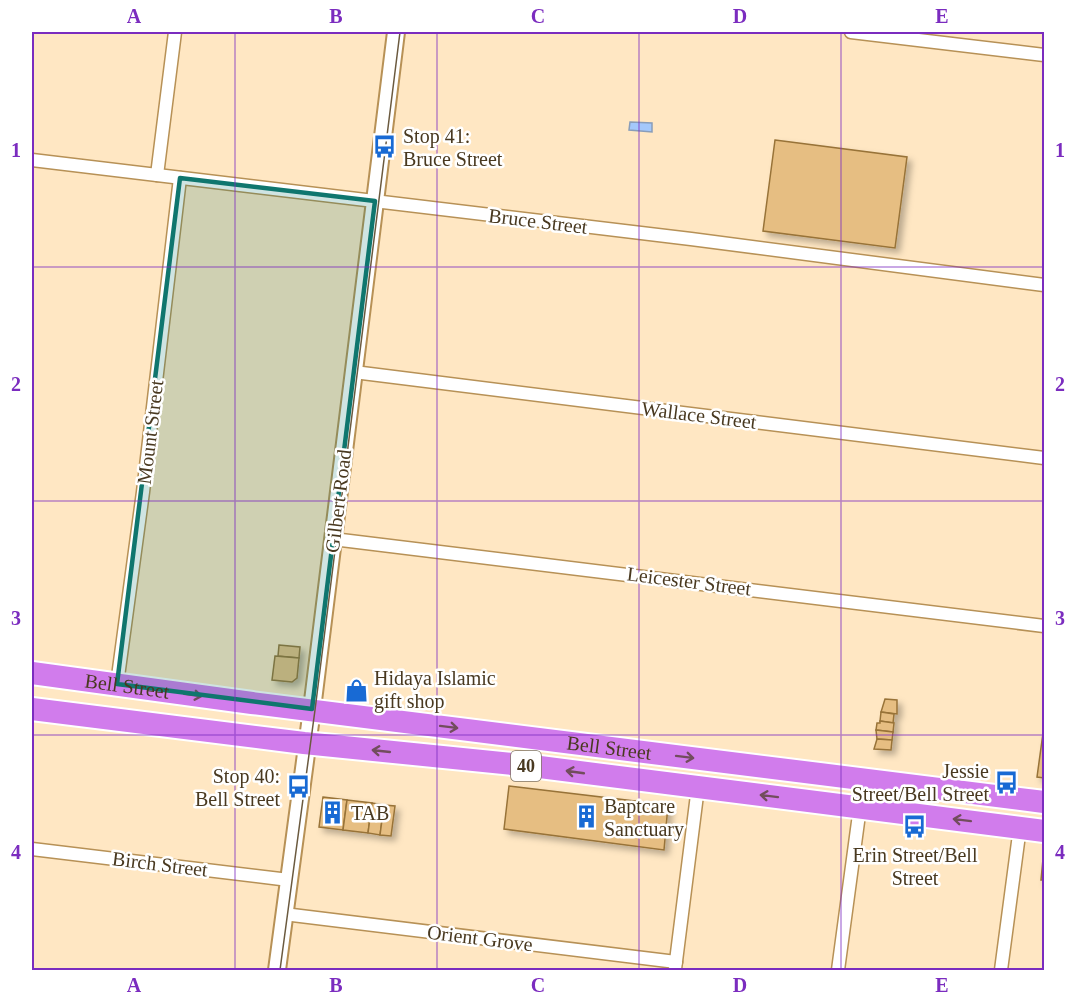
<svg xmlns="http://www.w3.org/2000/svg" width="1076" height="1002" font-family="'Times New Roman',serif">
  <defs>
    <filter id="shadow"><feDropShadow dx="4.5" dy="4.5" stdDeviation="3" flood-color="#0004"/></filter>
  </defs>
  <rect width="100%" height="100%" fill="#ffe7c3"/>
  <polygon fill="#a4c8fb" stroke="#899db9" stroke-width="1.5" points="630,122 652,123 652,132 629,130"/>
  <g fill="#e6be82" stroke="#987338" stroke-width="1.5" filter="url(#shadow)">
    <polygon points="775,140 907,157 895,248 763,231"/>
    <polygon points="279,645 300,647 299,658 278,656"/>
    <polygon points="275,656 299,658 297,678 292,682 272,680"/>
    <polygon points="885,699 897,700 897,714 881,712"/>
    <polygon points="881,712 894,714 893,723 880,721"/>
    <polygon points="880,721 894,723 893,732 876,730 877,723 880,723"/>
    <polygon points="876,730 893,732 892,740 877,739"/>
    <polygon points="1043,733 1044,734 1044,778 1037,777"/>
    <polygon points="877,739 892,740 891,750 874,749"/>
    <polygon points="509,786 668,805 664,850 504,829"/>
    <polygon points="323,797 347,800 343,830 319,827"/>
    <polygon points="347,800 372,803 368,833 343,830"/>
    <polygon points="372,803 384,805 380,835 368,833"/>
    <polygon points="384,805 395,806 391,836 380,835"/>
    <polygon points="1043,859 1044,859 1044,880 1041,880"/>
  </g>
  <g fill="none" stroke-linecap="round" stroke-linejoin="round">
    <defs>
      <g id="street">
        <polyline points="851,32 1044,55"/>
        <polyline points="32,160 691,239 1044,285"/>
        <polyline points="157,175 175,32"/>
        <polyline points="354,372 1044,458"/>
        <polyline points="333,539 1044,626"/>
        <polyline points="117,684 143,492 180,178"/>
        <polyline points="32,849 289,880"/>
        <polyline points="284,914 676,962"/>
        <polyline points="675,969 698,787"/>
        <polyline points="838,970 860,807"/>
        <polyline points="1001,970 1020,827"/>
      </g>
      <polyline id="secondary" points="277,970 312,709 396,32"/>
      <g id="highway">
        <path id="s1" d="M32,673l220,30 792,99"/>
        <polyline points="32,709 304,743 532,766 1044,831"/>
      </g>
    </defs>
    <use href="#street" stroke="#b79156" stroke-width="15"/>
    <use href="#secondary" stroke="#b79156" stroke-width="20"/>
    <use href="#highway" stroke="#fff" stroke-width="26"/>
    <use href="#street" stroke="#fff" stroke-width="12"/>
    <use href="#secondary" stroke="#fff" stroke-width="16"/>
    <use href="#highway" stroke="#d17cec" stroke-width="22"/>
    <polyline stroke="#6b5a3f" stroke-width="1.5" points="280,970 315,710 400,32"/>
  </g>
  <defs><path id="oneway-shaft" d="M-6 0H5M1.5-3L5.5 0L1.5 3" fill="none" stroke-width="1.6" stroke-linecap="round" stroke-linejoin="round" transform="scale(1.5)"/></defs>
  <g stroke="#724d5d">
    <use href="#oneway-shaft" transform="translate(193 695) rotate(8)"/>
    <use href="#oneway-shaft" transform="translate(449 727) rotate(7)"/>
    <use href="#oneway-shaft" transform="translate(381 751) rotate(-174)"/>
    <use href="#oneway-shaft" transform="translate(685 757) rotate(7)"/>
    <use href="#oneway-shaft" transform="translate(575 772) rotate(-172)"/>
    <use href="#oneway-shaft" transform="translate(769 796) rotate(-173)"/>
    <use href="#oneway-shaft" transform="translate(962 820) rotate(-173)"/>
  </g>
  <path fill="#0f766e" fill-opacity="0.2" stroke="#0f766e" stroke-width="4.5" stroke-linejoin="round" d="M180,178l195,23 -63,508 -195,-25z"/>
  <path fill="none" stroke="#7b2cbf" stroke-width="1.5" stroke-opacity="0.55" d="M235,32v938M437,32v938M639,32v938M841,32v938M32,267h1012M32,501h1012M32,735h1012"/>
  <defs>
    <symbol id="bus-bare" viewBox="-9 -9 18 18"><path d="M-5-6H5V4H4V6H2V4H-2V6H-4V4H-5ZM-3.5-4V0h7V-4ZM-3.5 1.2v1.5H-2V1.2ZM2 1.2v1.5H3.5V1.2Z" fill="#186ad4" stroke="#fff" stroke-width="2.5" paint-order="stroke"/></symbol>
    <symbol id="shop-bare" viewBox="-9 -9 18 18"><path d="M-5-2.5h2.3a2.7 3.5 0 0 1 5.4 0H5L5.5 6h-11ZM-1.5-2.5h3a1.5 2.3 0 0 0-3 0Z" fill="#186ad4" stroke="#fff" stroke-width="2.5" paint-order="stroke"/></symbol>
    <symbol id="building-bare" viewBox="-9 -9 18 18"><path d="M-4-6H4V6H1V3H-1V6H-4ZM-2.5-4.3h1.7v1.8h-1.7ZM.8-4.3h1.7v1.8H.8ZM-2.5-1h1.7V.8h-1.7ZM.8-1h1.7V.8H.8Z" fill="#186ad4" stroke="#fff" stroke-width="2.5" paint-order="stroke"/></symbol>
  </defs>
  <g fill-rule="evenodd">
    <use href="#bus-bare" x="368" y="130" width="33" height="33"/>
    <use href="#shop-bare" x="340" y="674" width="33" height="33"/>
    <use href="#bus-bare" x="990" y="766" width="33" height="33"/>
    <use href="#bus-bare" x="282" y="770" width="33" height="33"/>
    <use href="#building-bare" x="316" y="796" width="33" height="33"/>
    <use href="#building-bare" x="570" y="800" width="33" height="33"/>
    <use href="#bus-bare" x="898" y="810" width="33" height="33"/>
  </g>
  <g text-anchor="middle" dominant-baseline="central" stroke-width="5" stroke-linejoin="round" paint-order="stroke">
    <rect fill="#fff" stroke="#807463" stroke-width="1.5" x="511" y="751" width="30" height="30" rx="4.5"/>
    <g font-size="18" font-weight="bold" fill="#493920">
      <text x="526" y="766">40</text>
    </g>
    <g font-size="20" fill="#493920" stroke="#fff" text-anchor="start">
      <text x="403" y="136">Stop 41:<tspan x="403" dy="23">Bruce Street</tspan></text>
      <text x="374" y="678">Hidaya Islamic<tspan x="374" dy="23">gift shop</tspan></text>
      <text x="989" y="771" text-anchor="end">Jessie<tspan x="989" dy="23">Street/Bell Street</tspan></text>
      <text x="280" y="776" text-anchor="end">Stop 40:<tspan x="280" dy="23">Bell Street</tspan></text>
      <text x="604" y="806">Baptcare<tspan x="604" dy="23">Sanctuary</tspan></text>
      <text x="351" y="813">TAB</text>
      <text x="915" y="855" text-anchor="middle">Erin Street/Bell<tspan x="915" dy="23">Street</tspan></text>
    </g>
    <g font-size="20" fill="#493920" stroke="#fff">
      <text transform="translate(538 221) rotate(7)">Bruce Street</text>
      <text transform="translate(699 415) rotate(7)">Wallace Street</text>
      <text transform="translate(150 432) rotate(-83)">Mount Street</text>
      <text transform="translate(338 501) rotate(-83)">Gilbert Road</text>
      <text transform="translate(689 581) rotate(7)">Leicester Street</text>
      <text stroke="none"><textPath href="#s1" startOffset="96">Bell Street</textPath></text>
      <text stroke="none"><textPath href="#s1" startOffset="582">Bell Street</textPath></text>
      <text transform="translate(160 864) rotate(7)">Birch Street</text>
      <text transform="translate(480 938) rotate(7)">Orient Grove</text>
    </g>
  </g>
  <rect width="1076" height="1002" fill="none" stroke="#ffffff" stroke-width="66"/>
  <rect x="33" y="33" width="1010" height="936" fill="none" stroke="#7b2cbf" stroke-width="2"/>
  <g font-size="20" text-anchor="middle" font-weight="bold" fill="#7b2cbf">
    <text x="134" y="23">A</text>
    <text x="336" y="23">B</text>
    <text x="538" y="23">C</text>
    <text x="740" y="23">D</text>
    <text x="942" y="23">E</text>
    <text x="16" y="157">1</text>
    <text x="1060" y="157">1</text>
    <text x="16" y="391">2</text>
    <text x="1060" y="391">2</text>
    <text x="16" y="625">3</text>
    <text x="1060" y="625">3</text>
    <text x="16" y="859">4</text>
    <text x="1060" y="859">4</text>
    <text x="134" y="992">A</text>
    <text x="336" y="992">B</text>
    <text x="538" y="992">C</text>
    <text x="740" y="992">D</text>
    <text x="942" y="992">E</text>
  </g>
</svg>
